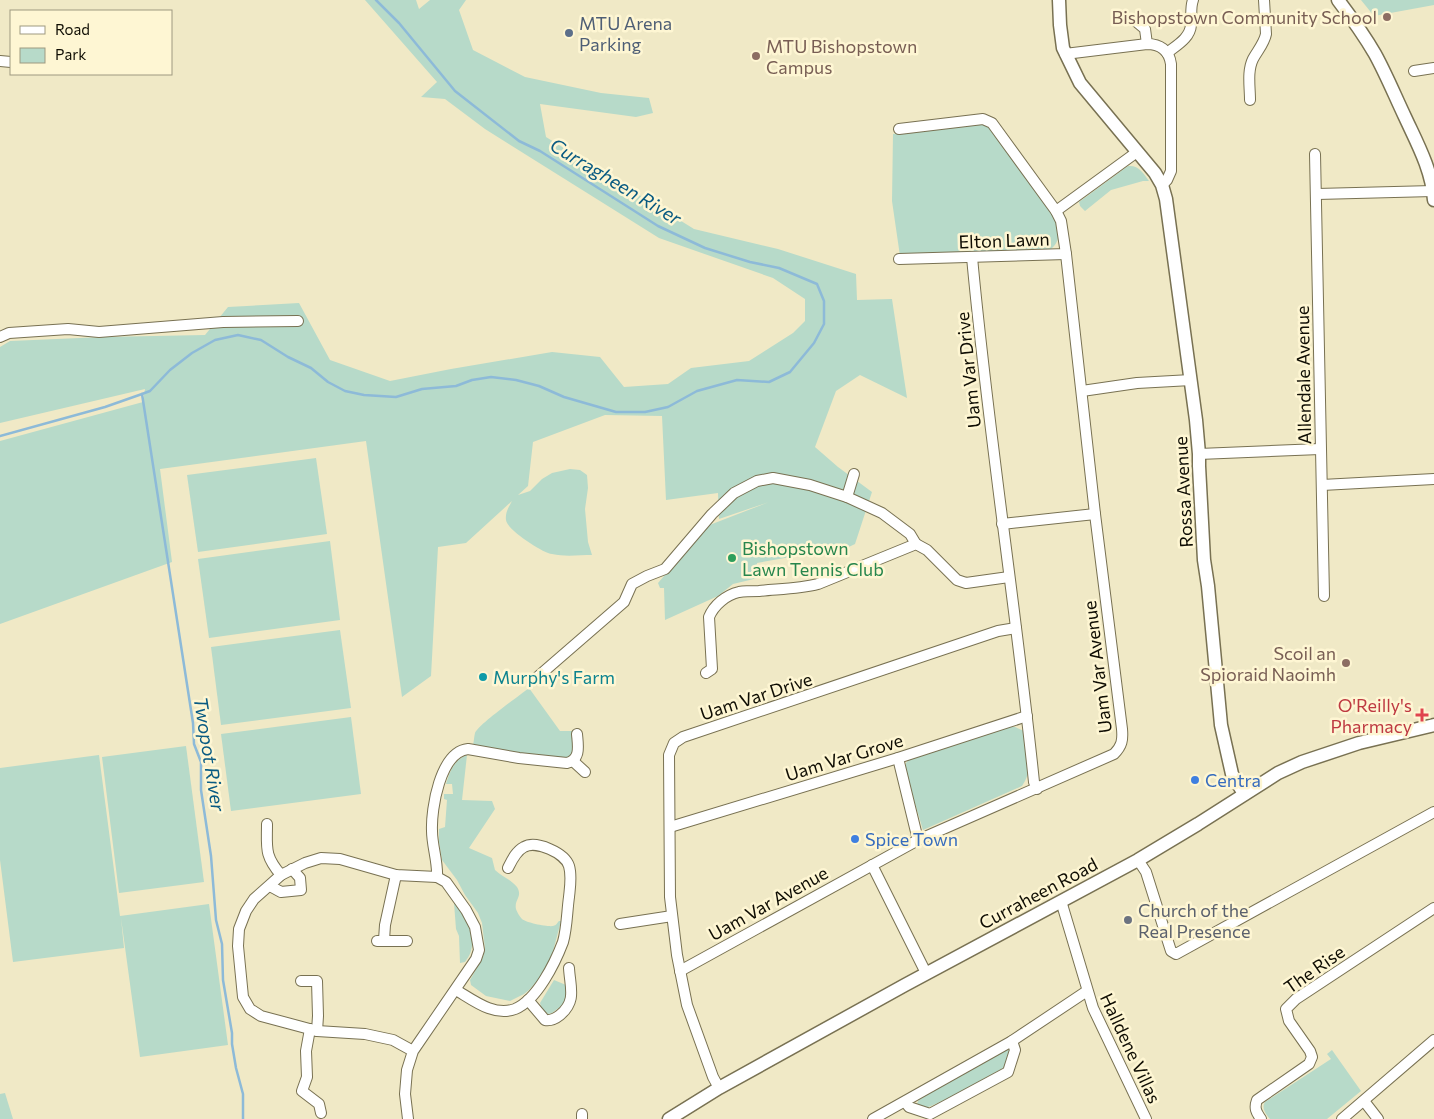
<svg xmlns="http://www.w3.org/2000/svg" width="1434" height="1119" font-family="Commissioner,sans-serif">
  <rect width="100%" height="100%" fill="#f0e9c6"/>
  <g fill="#b7dac9">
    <path d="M365,0h51l3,9 11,-9h36l-7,10 14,40 52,27 76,16 48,5 4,15 -17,4 -96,-13 6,33 148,92 84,20 78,25 1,26 35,-1 15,99 -47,-23 -24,16 -21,56 23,20 34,25 -17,52 -25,12 -7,-7 -10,4 -56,10 1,15 -25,6 -15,12 -53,24 -1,-32h-4l-2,-5 49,-57 62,-24 -50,17 -1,-26 -52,7 -4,-84 -57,-1 -72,27 -5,44 -10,9 12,-4 12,-12 10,-6 18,-4 10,1 7,5 1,13 -3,21 3,33 4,13c-13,0 -27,2 -40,-1 -9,-1 -45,-24 -46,-34 -1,-8 3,-13 6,-19l-46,42 -28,4 -7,129 -29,21 -36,-256 -206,28 12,93 -172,62v-183l143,-39 2,-13 -145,34v-76l10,-6 93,-4 102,-2 23,-28 71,-4 31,57 60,21 61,-12 101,-17 48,5 24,30 44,-3 23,-16 58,-7 44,-28 12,-12v-22l-32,-21 -114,-40 -174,-109 -40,-30 -24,-2 16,-15z"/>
    <polygon points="1361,0 1434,0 1434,5 1374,16"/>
    <path d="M979,124l8,1 7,7 58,79c5,12 12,28 -1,38l-151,7 -8,-55 1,-67z"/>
    <path d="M1128,166c11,-1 15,7 21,15h-6l-32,9 -26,21 -5,-5 -1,-4z"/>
    <polygon points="316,458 327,534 198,552 187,475"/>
    <polygon points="330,541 340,620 209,638 198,559"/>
    <polygon points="340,630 351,708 221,725 211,647"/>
    <path d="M529,688l31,43h13l2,21 -6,6 -15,1 -81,-14c1,-4 1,-8 2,-12 4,-9 44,-37 54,-45z"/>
    <polygon points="351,717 361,794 231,811 221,734"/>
    <polygon points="1009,727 1015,727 1024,731 1028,774 1025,781 1022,786 923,830 905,771 906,763 911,757"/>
    <polygon points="186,746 204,882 119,893 102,757"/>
    <polygon points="99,755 120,916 209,904 228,1045 140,1057 121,918 124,948 13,962 0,860 0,768"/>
    <path d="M467,755l-5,45 30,1 3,8 -26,39 23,10 3,12c6,6 17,10 22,17 6,10 -3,12 -1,22 1,3 4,8 6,10 5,4 26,8 31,7 4,-1 3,-2 6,-5h2l-10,38 -13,21 -9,10 -5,4 -14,7 -24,-5 -15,-11 -1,-5 13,-23 2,-8 -3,-26 -4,-10 -13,-18 -8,-15 -15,-20 -3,-18v-13l6,-2 2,-27 -3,-1v-5h9l-1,-10h-6c4,-13 8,-24 21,-29z"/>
    <path d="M454,903c10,11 22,33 17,48 -1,4 -4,8 -6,11l-5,1 -1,-27 -3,-7z"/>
    <polygon points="554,980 566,985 567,989 565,1003 552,1013 548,1014 542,1009 540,1003"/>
    <polygon points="1009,1048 1010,1049 1009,1055 1005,1067 951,1097 931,1106 925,1108 916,1106 920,1097"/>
    <path d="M1332,1050l29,41 -34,28h-57c-4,-5 -9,-11 -5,-17l66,-43 -4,-5z"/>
    <polygon points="5,1093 13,1119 0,1119 0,1094"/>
  </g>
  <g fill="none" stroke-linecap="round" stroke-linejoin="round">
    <g stroke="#8dbad8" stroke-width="2.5">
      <polyline points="142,394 193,723 194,744 201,762 201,790 211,856 216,920 222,944 223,980 232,1033 232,1044 236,1068 243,1094 243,1119"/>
      <polyline points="0,436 105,407 142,394 150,391 170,370 192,353 215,340 238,335 261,340 288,357 311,368 328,382 345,391 364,395 396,397 422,389 456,386 472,380 491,377 516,380 539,386 564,397 616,412 645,412 668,407 697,391 737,380 769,382 790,372 814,343 824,324 824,301 817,284 779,268 750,262 705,248 658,226 540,151 519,141 455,91 399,23 376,0"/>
    </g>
    <defs>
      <g id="minor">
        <polyline points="1133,19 1145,29 1147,44"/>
        <path d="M1167,53c10,-8 23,-15 24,-28 1,-9 -1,-17 2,-25"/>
        <path d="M1065,54l82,-10c13,0 22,6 24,20v107l-4,9 -5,5"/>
        <polyline points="0,61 11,62"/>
        <polyline points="1414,71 1434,68"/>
        <path d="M1250,100c0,-13 -3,-29 3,-41 4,-8 11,-15 13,-25l-2,-34"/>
        <polyline points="899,129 983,119 992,123 1056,211 1061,221 1066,254 899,259"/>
        <polyline points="1315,154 1324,596"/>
        <polyline points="1317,194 1433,191"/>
        <polyline points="1056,211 1137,152"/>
        <path d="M972,257c16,175 44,350 62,525l3,7"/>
        <polyline points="0,337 9,333 68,329 99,332 223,322 298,321"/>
        <polyline points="1082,391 1137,383 1191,380"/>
        <polyline points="1199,454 1320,449"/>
        <polyline points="1322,485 1434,479"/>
        <polyline points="847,497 854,474"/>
        <polyline points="1002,524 1095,514"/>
        <path d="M706,673l6,-4 -3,-52c5,-12 17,-22 30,-25 6,-1 13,-1 20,-1 19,-2 40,-2 59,-7l98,-40 11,6 30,30 9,3 43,-6"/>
        <polyline points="534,680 624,602 632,584 647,576 665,569 712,514 734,493 757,481 773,478 810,485 847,497 882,513 910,534 916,544"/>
        <polyline points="898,758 918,840"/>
        <polyline points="573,761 585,772"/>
        <path d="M267,824c0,24 -3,31 14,51"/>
        <polyline points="670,827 898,758 1027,716"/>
        <polyline points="1138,860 1146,872 1171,951 1176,954 1434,812"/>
        <polyline points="872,865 926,973"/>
        <path d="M437,877c1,-15 -5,-31 -5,-46 -1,-22 8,-79 36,-82l51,9 48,5c14,-4 11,-17 10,-29"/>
        <polyline points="270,886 281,892 301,890 300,878 292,869"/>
        <polyline points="1061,901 1093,1008 1146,1119"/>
        <polyline points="620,924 672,916"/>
        <polyline points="384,940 385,925 396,875"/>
        <polyline points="377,941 407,941"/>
        <path d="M680,971l238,-131 196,-86c8,-8 9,-14 8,-25l-27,-215 -29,-260"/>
        <polyline points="301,981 317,981 318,1016 317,1031"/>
        <path d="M456,990c17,10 38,27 59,19 22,-9 40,-46 48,-67 4,-14 4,-31 6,-45 1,-10 3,-21 0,-31 -4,-13 -33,-26 -45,-19 -8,4 -12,13 -16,21"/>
        <path d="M528,1000l17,20c6,1 10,-1 15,-5 17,-14 10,-28 9,-47"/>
        <polyline points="310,1029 306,1051 307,1077 302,1091 319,1104 321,1113"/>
        <polyline points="719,1088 713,1077 687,1005 677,955 670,897 669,755 674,743 683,737 998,631 1016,628"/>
        <polyline points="1364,1101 1378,1119"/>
        <polyline points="905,1102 909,1107 930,1114 1008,1072 1015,1050 1012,1041"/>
        <polyline points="582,1114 582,1119"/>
        <polyline points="408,1119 405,1094 407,1070 413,1051 476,959 479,950 475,927 466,910 446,882 437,877 396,875 340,859 321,858 305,863 281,875 254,899 246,911 239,929 238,946 243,997 250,1009 261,1016 317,1031 365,1034 393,1040 413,1051"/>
        <polyline points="873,1119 1012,1041 1087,991"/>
        <path d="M1261,1119c-5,-7 -7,-11 -4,-19l52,-36 3,-7 -2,-6 -21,-30 -3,-12 10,-10 138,-91"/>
        <polyline points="1342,1119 1434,1040"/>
      </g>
      <g id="tertiary">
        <polyline points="1059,0 1060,25 1063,48 1080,83 1155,173 1162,185 1166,199 1196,420 1199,454 1199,466 1204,560 1208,586 1221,725 1232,774 1244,794"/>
        <path d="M1338,0c13,17 26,35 37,54 11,20 20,42 30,63 12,26 27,53 29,83"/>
        <polyline points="669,1119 719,1088 905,985 1138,860 1198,824 1278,773 1302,762 1359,743 1434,725"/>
      </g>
    </defs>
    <use href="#minor" stroke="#787152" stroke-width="12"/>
    <use href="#tertiary" stroke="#787152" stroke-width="15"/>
    <use href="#minor" stroke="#fff" stroke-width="10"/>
    <use href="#tertiary" stroke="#fff" stroke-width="12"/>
  </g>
  <g fill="#8d6e63" stroke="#fef6d3" stroke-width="2">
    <circle cx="1387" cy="17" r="5"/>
    <circle cx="756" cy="56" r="5"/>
    <circle cx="1346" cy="663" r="5"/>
  </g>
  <circle fill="#5c6f8a" stroke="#fef6d3" stroke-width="2" cx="569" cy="33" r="5"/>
  <circle fill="#2e9e5b" stroke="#fef6d3" stroke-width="2" cx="732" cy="558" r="5"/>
  <circle fill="#0f9aa8" stroke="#fef6d3" stroke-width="2" cx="483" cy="677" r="5"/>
  <path fill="#e0444e" stroke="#fef6d3" stroke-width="2" d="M1419.5 707.5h5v5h5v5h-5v5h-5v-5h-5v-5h5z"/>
  <g fill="#3f7fe0" stroke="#fef6d3" stroke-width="2">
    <circle cx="1195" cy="780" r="5"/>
    <circle cx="855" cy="839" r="5"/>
  </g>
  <circle fill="#6b7280" stroke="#fef6d3" stroke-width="2" cx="1128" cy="920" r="5"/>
  <g text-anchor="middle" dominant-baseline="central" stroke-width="5" stroke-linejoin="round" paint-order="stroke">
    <g font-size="18" fill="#785e54" stroke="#fef6d3" text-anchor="end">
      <text x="1377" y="17">Bishopstown Community School</text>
      <text x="766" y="46" text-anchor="start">MTU Bishopstown<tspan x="766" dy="21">Campus</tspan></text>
      <text x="1336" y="653">Scoil an<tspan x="1336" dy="21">Spioraid Naoimh</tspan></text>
    </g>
    <g font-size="18" fill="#4e5e75" stroke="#fef6d3" text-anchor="start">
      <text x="579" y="23">MTU Arena<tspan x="579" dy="21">Parking</tspan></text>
    </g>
    <g font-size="18" fill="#0f0d03" stroke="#fef6d3">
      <text transform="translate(1004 240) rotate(-2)">Elton Lawn</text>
      <text transform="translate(968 370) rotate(-96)">Uam Var Drive</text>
      <text transform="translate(1303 375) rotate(-91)">Allendale Avenue</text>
      <text transform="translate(1183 492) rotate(-93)">Rossa Avenue</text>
      <text transform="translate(1097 667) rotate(-97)">Uam Var Avenue</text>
      <text transform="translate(756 696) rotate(-18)">Uam Var Drive</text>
      <text transform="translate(844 757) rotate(-17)">Uam Var Grove</text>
      <text transform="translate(1038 893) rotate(-28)">Curraheen Road</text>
      <text transform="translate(768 903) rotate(-29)">Uam Var Avenue</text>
      <text transform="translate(1314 969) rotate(-35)">The Rise</text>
      <text transform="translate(1131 1048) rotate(65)">Halldene Villas</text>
    </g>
    <g font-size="18" fill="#27864d" stroke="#fef6d3" text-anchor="start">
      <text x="742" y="548">Bishopstown<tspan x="742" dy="21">Lawn Tennis Club</tspan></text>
    </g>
    <g font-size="18" fill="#0d838f" stroke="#fef6d3" text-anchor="start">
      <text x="493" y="677">Murphy's Farm</text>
    </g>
    <g font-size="18" fill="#be3a42" stroke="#fef6d3" text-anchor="end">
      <text x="1412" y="705">O'Reilly's<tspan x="1412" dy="21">Pharmacy</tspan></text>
    </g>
    <g font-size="18" fill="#366cbe" stroke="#fef6d3" text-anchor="start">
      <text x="1205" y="780">Centra</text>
      <text x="865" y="839">Spice Town</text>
    </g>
    <g font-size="18" fill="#5b616d" stroke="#fef6d3" text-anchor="start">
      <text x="1138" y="910">Church of the<tspan x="1138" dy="21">Real Presence</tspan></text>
    </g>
    <g font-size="19" font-style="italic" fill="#0a5b82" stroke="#fef6d3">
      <text transform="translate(616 181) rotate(31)">Curragheen River</text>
      <text transform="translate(210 754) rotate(81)">Twopot River</text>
    </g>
  </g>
  <rect x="10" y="10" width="162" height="65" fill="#fef6d3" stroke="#9e9980"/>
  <rect x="20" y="26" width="25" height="8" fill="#ffffff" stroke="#9e9980"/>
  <text x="55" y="35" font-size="15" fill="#0f0d03">Road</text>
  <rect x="20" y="48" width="25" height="15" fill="#b7dac9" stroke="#9e9980"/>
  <text x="55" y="60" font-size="15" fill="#0f0d03">Park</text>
</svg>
